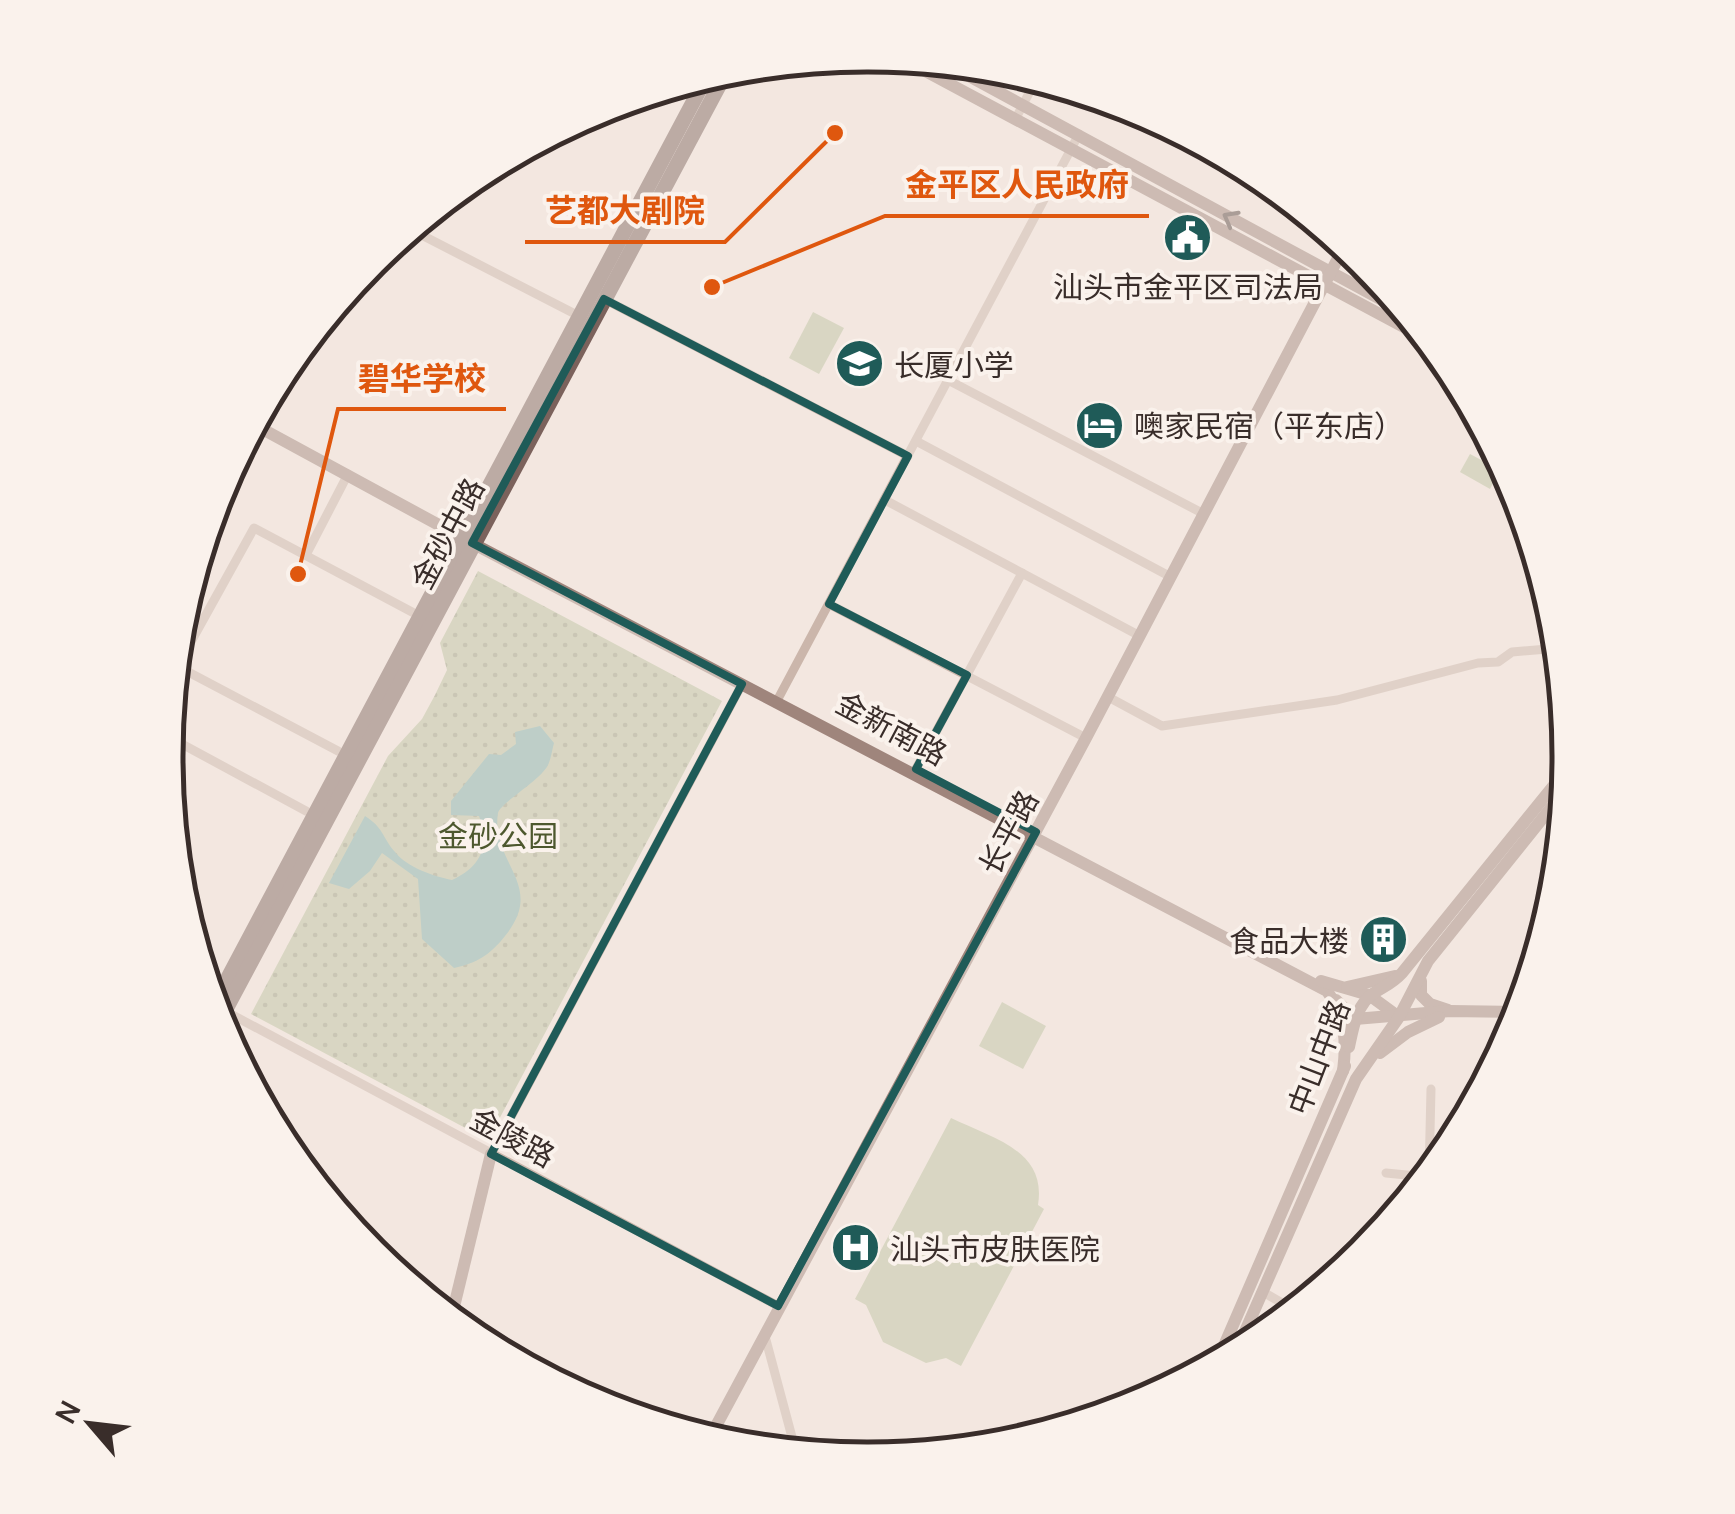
<svg xmlns="http://www.w3.org/2000/svg" width="1735" height="1514" font-family="Manrope,'Noto Sans SC',sans-serif">
  <defs>
    <pattern id="park-dots" width="8" height="8" patternUnits="userSpaceOnUse" patternTransform="scale(2.5)"><rect width="8" height="8" fill="#bbc29f"/><path d="M2 2h.1M6 6h.1" fill="none" stroke="#999e82" stroke-width="1.8" stroke-linecap="round"/></pattern>
  </defs>
  <rect width="100%" height="100%" fill="#f3e7e0"/>
  <g fill="#bbc29f">
    <polygon points="813,312 844,328 819,374 789,358"/>
    <polygon points="1470,454 1500,470 1490,489 1460,472"/>
    <polygon points="1002,1002 1046,1026 1023,1069 979,1046"/>
    <path d="M951,1118c41,20 96,32 87,87l6,4 -83,157 -15,-8 -20,5 -43,-21 -17,-37 -11,-6z"/>
  </g>
  <polygon fill="url(#park-dots)" points="478,571 722,701 488,1140 251,1014 388,756 422,719 435,695 447,670 440,643"/>
  <path fill="#7eb0ac" d="M540,726l14,17c-2,7 -3,16 -6,22 -8,16 -48,38 -50,48 -8,50 49,72 7,123 -15,19 -28,27 -51,32l-32,-29 -4,-60 -36,-26 -12,18 -21,18 -20,-6 36,-67c19,12 17,21 30,36 13,16 38,24 57,28 28,-13 39,-34 27,-64l-28,-1v-14l38,-47 12,1 15,-11 -1,-12z"/>
  <g fill="none" stroke-linecap="round" stroke-linejoin="round">
    <g stroke="#cbb6ab" stroke-width="9">
      <polyline points="1016,118 1037,78"/>
      <polyline points="410,229 579,316"/>
      <polyline points="604,299 908,456"/>
      <polyline points="948,380 1204,514"/>
      <polyline points="916,441 1171,577"/>
      <polyline points="885,500 1140,636"/>
      <polyline points="306,555 348,474"/>
      <polyline points="829,604 1086,738"/>
      <polyline points="175,665 338,751"/>
      <polyline points="177,667 254,528 412,612"/>
      <polyline points="779,697 1079,134"/>
      <polyline points="1112,699 1162,726 1337,700 1478,663 1498,662 1512,652 1559,648"/>
      <polyline points="167,736 306,811"/>
      <polyline points="916,769 1022,573"/>
      <polyline points="225,1011 778,1306"/>
      <polyline points="491,1154 742,684"/>
      <polyline points="1386,1173 1427,1177"/>
      <polyline points="1429,1175 1431,1089"/>
      <polyline points="1263,1292 1294,1310"/>
      <polyline points="766,1340 796,1452"/>
    </g>
    <g stroke="#9f857c" stroke-width="12">
      <polyline points="901,58 1430,341"/>
      <polyline points="943,62 1408,314"/>
      <path d="M253,424l219,119 855,448c18,25 20,50 16,80"/>
      <polyline points="1321,981 1369,995 1399,1017"/>
      <polyline points="1421,981 1421,995 1430,1004 1448,1010"/>
      <polyline points="1347,987 1395,976"/>
      <polyline points="1336,1000 1355,1019 1450,1011 1520,1012"/>
      <path d="M1349,1047c4,-19 8,-44 25,-54 11,-7 19,-10 28,-20l166,-205"/>
      <polyline points="1380,1053 1408,1032 1439,1017"/>
      <polyline points="451,1319 491,1154"/>
      <polyline points="1236,1352 1356,1079 1399,1017 1428,961 1566,789"/>
      <polyline points="1217,1362 1345,1066"/>
      <polyline points="709,1439 1086,738 1345,245"/>
    </g>
    <g stroke="#7b625c" stroke-width="15">
      <polyline points="213,1006 707,76"/>
      <polyline points="218,1024 728,69"/>
    </g>
  </g>
  <defs><path id="oneway-chevron" d="M-2-3.5L2.5 0L-2 3.5" fill="none" stroke-width="1.6" stroke-linecap="round" stroke-linejoin="round" transform="scale(2.5)"/></defs>
  <use stroke="#52433e" href="#oneway-chevron" transform="translate(1230 218) rotate(-151)"/>
  <path d="M0 0H1735V1514H0ZM604,299l304,157 -79,148 138,71 -51,94 120,63 -258,474 -287,-152 251,-470 -270,-141z" fill="#f3e7e0" fill-opacity=".55" fill-rule="evenodd"/>
  <path fill="none" stroke="#1f5b58" stroke-width="8" stroke-linejoin="round" d="M604,299l304,157 -79,148 138,71 -51,94 120,63 -258,474 -287,-152 251,-470 -270,-141z"/>
  <defs>
    <symbol id="civic-disc" viewBox="-11 -11 22 22"><circle r="9.5" fill="#1f5b58" stroke="#faf2ec"/><path d="M-.6-6.5H3V-4.5H.6V-3L4-1V1h2V6H-6V1h2V-1L-.6-3ZM-1.2 2.5V6h2.4V2.5Z" fill="#fff"/></symbol>
    <symbol id="school-disc" viewBox="-11 -11 22 22"><circle r="9.5" fill="#1f5b58" stroke="#faf2ec"/><path d="M0-5L7-2L0 1L-7-2ZM-4 1L0 2.5L4 1V4Q0 6-4 4Z" fill="#fff"/></symbol>
    <symbol id="hotel-disc" viewBox="-11 -11 22 22"><circle r="9.5" fill="#1f5b58" stroke="#faf2ec"/><path d="M-6-4.5h1.5V1H6V5H4.5V3h-9V5H-6ZM-4 0a1.8 1.8 0 1 1 3.6 0ZM.5 0V-2.5h3Q6-2.5 6 0Z" fill="#fff"/></symbol>
    <symbol id="building-disc" viewBox="-11 -11 22 22"><circle r="9.5" fill="#1f5b58" stroke="#faf2ec"/><path d="M-4-6H4V6H1V3H-1V6H-4ZM-2.5-4.3h1.7v1.8h-1.7ZM.8-4.3h1.7v1.8H.8ZM-2.5-1h1.7V.8h-1.7ZM.8-1h1.7V.8H.8Z" fill="#fff"/></symbol>
    <symbol id="hospital-disc" viewBox="-11 -11 22 22"><circle r="9.5" fill="#1f5b58" stroke="#faf2ec"/><path d="M-5-5h3v3.5h4V-5h3V5h-3V1.5h-4V5h-3Z" fill="#fff"/></symbol>
  </defs>
  <g fill-rule="evenodd">
    <use href="#civic-disc" x="1160" y="210" width="55" height="55"/>
    <use href="#school-disc" x="832" y="336" width="55" height="55"/>
    <use href="#hotel-disc" x="1072" y="398" width="55" height="55"/>
    <use href="#building-disc" x="1356" y="912" width="55" height="55"/>
    <use href="#hospital-disc" x="828" y="1220" width="55" height="55"/>
  </g>
  <g text-anchor="middle" dominant-baseline="central" stroke-width="8" stroke-linejoin="round" paint-order="stroke">
    <g font-size="30" fill="#392d2a" stroke="#faf2ec" text-anchor="start">
      <text x="1188" y="286" text-anchor="middle">汕头市金平区司法局</text>
      <text x="894" y="364">长厦小学</text>
      <text x="1134" y="425">噢家民宿（平东店）</text>
      <text x="1349" y="940" text-anchor="end">食品大楼</text>
      <text x="890" y="1248">汕头市皮肤医院</text>
    </g>
    <g font-size="30" fill="#392d2a" stroke="#faf2ec">
      <text transform="translate(447 533) rotate(-62)">金砂中路</text>
      <text transform="translate(892 728) rotate(28)">金新南路</text>
      <text transform="translate(1008 832) rotate(-62)">长平路</text>
      <text transform="translate(1318 1057) rotate(-69)">中山中路</text>
      <text transform="translate(513 1137) rotate(28)">金陵路</text>
    </g>
    <g font-size="30" fill="#4d582e" stroke="#faf2ec">
      <text x="498" y="835">金砂公园</text>
    </g>
  </g>
  <path d="M0 0H1735V1514H0ZM867 72H868A684 684 0 0 1 1552 756V758A684 684 0 0 1 868 1442H867A684 684 0 0 1 183 758V756A684 684 0 0 1 867 72Z" fill="#faf2ec" fill-rule="evenodd"/>
  <path fill="none" stroke="#392d2a" stroke-width="5" d="M867 72H868A684 684 0 0 1 1552 756V758A684 684 0 0 1 868 1442H867A684 684 0 0 1 183 758V756A684 684 0 0 1 867 72Z"/>
  <path fill="none" stroke="#df570e" stroke-width="4" d="M712 287L885 216H1149M835 133L725 242H525M298 574L338 409H506"/>
  <g fill="#df570e" stroke="#faf2ec" stroke-width="4">
    <circle cx="712" cy="287" r="10"/>
    <circle cx="835" cy="133" r="10"/>
    <circle cx="298" cy="574" r="10"/>
  </g>
  <g font-size="32" text-anchor="middle" font-weight="bold" fill="#df570e" stroke="#faf2ec" stroke-width="8" stroke-linejoin="round" paint-order="stroke">
    <text x="1017" y="196">金平区人民政府</text>
    <text x="625" y="222">艺都大剧院</text>
    <text x="422" y="390">碧华学校</text>
  </g>
  <g transform="translate(90 1424) rotate(298)" stroke="#faf2ec" stroke-width="8" paint-order="stroke">
  <path d="M0-8L18 38L0 25L-18 38Z" fill="#392d2a"/>
  <text y="-15" font-size="28" font-weight="bold" text-anchor="middle" fill="#392d2a">N</text>
  </g>
</svg>
